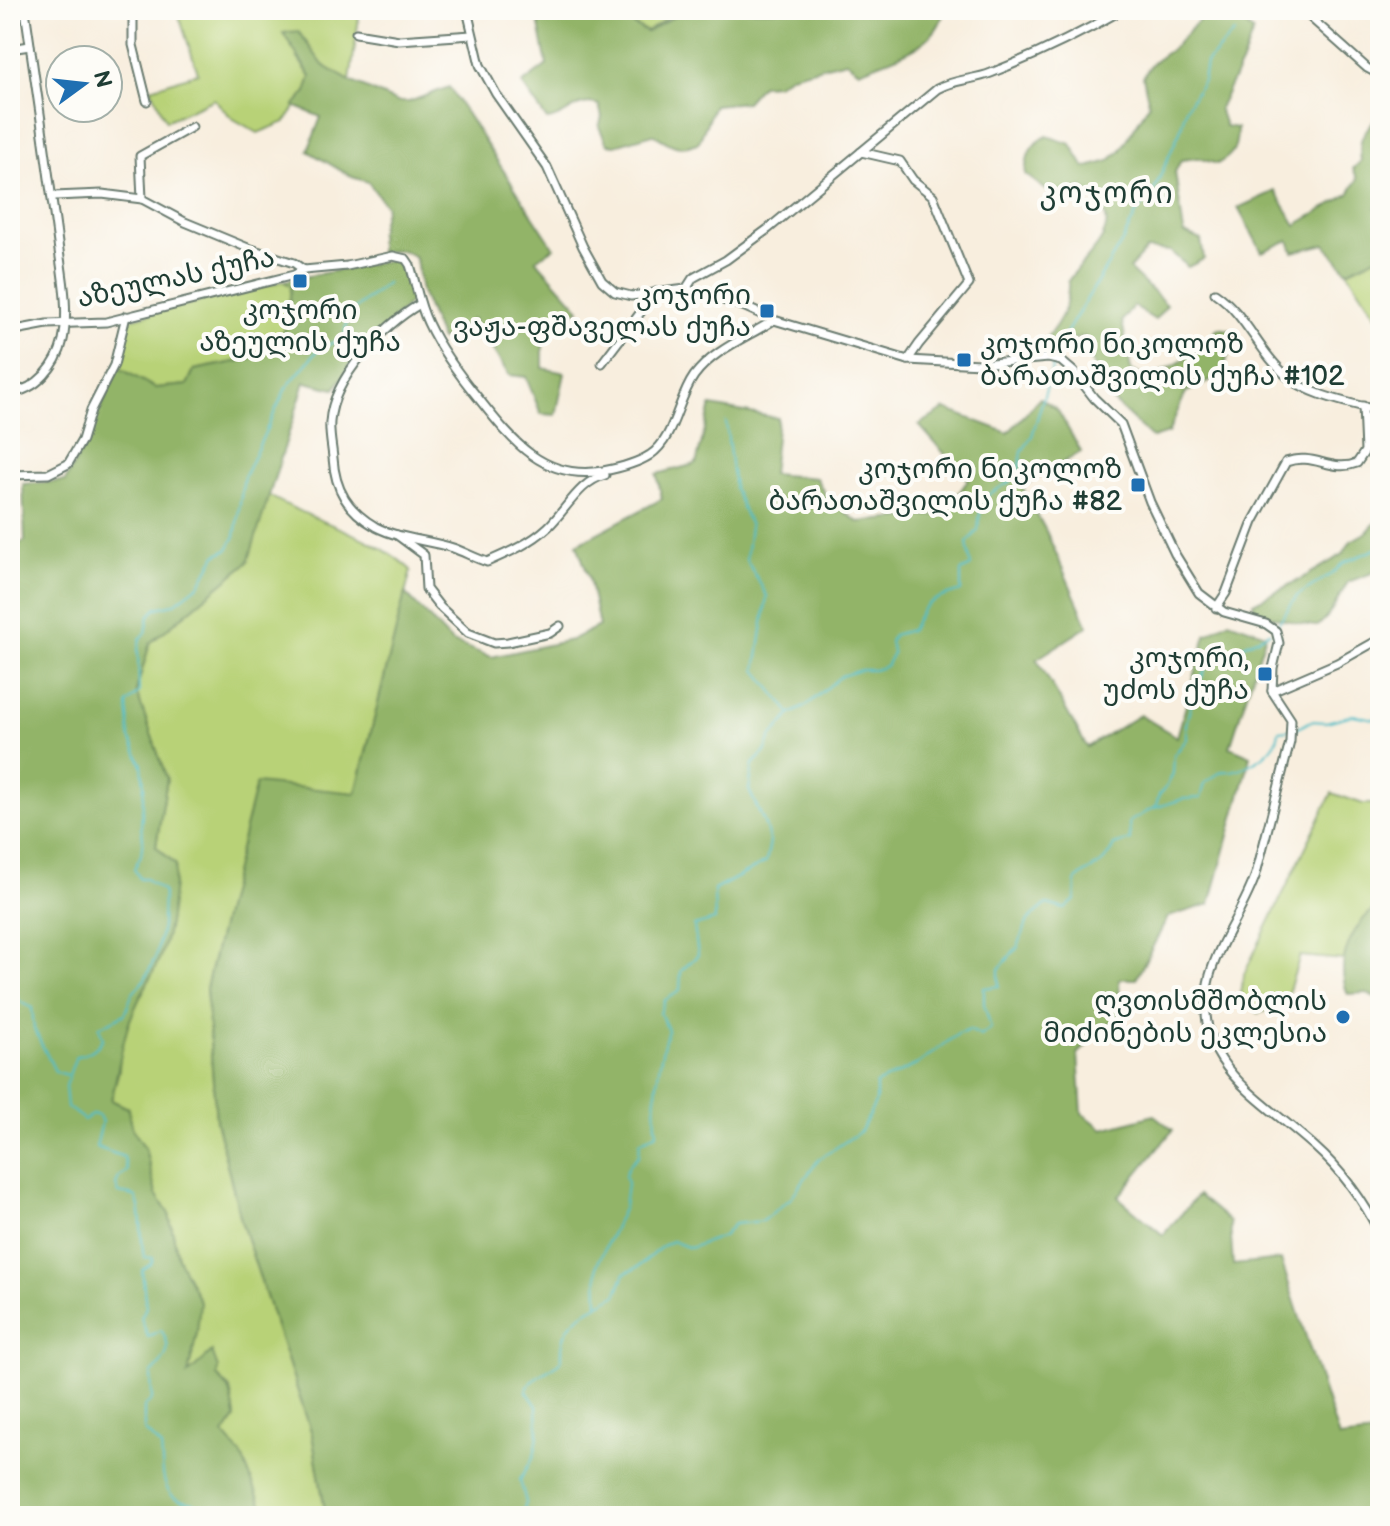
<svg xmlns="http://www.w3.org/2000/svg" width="1390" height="1526" font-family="'Balsamiq Sans','Noto Sans Georgian',sans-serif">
  <rect width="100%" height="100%" fill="#fdfcf7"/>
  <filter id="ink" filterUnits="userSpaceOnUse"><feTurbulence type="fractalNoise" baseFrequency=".0125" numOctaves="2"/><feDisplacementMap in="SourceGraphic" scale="16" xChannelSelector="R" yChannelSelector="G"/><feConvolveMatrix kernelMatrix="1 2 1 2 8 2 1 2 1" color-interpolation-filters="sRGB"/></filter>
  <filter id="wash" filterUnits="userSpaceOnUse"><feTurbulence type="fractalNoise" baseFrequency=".006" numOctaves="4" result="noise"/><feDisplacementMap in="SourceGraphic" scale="32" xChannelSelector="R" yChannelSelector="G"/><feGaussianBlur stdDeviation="1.8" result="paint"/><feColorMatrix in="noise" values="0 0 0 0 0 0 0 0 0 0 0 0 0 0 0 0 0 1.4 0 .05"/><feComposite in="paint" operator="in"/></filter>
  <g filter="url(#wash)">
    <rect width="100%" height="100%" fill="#f8eede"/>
    <g fill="#b8d277" stroke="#6c8856" stroke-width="2">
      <polygon points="177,10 360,10 350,81 323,65 307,44 297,57 311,77 306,92 285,122 258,133 232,118 214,99 166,121 151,88 198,73"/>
      <polygon points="626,10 685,10 668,17 647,32 635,26"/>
      <polygon points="1380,255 1380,321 1347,271"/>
      <polygon points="283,281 291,286 287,327 250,359 194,370 187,385 155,388 118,367 129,319"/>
      <path d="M268,495c47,28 103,38 143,75l-55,223 -150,195 10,133 26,103 70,210 14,82h-60l-25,-62 -18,-19 12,-17 -5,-30 -13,-12 -5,-23 -25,23 10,-43 -12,-59 -7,-16 -9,-44 -13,-20 -11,-46 -12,-18 -5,-22 -17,-8 8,-30 1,-21 7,-22 9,-27 21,-37 -1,-117 11,-67 -31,-88 14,-48 98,-81z"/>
      <polygon points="1332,793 1363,804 1380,804 1380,904 1357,927 1343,960 1300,956 1284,1006 1258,1013 1241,994 1244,974"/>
    </g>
    <g fill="#92b468" stroke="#58784e" stroke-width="2">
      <path d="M536,10h90l9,16 12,6 38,-22h259c-6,38 -54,48 -85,61l-13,-10 -55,14 -14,9 -16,1 -15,17 -32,3 -15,37c-21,10 -27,3 -46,-8l-38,11 -8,-1 -8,-17 3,-10 -3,-12c-22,-8 -32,13 -52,15l-25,-36 25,-19z"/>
      <path d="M1204,10h38l3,14 8,8 -11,30 -23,46 6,18 12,2c0,20 -3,27 -20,36l-19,-6 -17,2 -6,12 9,61 17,7 3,19 -16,8 -18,-16 -23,-2 -18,20 38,36 -12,15 -22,-14 -11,15 9,49 15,8c29,-12 53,-23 72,-50l12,2 6,11c-8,11 -10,23 -15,30 -8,11 -24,16 -35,21l-18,41 -16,5 -52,-49 -15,-52c-12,0 -18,7 -29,9l-9,-9c15,-17 22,-33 21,-56 25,-34 64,-57 15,-93l-33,5 -25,-19c2,-19 4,-29 22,-38l24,8 14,24 24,-7 11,-10 29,-47 -6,-27 9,-14 20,-14 32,-34z"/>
      <path d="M298,31l25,34 27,16 47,21h12l40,-15 105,161 -18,12 44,49 -37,27v32l22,5 -9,42 -15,-1 -15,-37 -17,-2 -36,-56 -32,21 -20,-48 -5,-33c-13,-12 -21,-9 -37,-6v-20l7,-27 -18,-24 -16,-5 -44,-26 13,-34 -27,-11 12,-14 5,-15 -28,-44z"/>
      <path d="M1380,114v89l-4,5 4,8v39l-33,16 -22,-27 -32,8 -4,-12 -27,12 -24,-44 37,-17 21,34 53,-31 9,-15 -5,-10 8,-8c-3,-24 2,-29 19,-47z"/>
      <path d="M391,260l11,3 7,11 5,25 -60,60 -19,30 -30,-7 -57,180 -98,81 -14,48 31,88 -11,67 20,19c-4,34 -5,68 -19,99 -10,21 -22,40 -29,62 -8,25 -10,49 -17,74l17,8 5,22 12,18 11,46 13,20 9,44 22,44 -3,31 -9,41 24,-22 6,16 -1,8c15,13 16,23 18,42l-11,17 17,19 25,62h-256v-968l15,-7 -2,-57 42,-3 22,-40 31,-74 37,21 32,-3 7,-15 56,-11 37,-32 4,-41 -8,-5z"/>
      <polygon points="1040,398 1057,409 1081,452 1022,487 1046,531 1088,626 1037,659 1087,747 1140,715 1177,737 1206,635 1229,621 1266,634 1230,747 1251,756 1210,904 1168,917 1136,979 1119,979 1120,1013 1078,1054 1082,1113 1103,1129 1154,1115 1173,1130 1118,1197 1163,1235 1198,1195 1230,1222 1233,1265 1281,1260 1339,1438 1374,1434 1380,1466 1380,1516 326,1516 312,1434 242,1224 216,1121 206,988 256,783 356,793 405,593 452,642 491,657 571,640 599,626 589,578 577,544 662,499 657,474 696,464 711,406 778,418 772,474 816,478 828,499 858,522 944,514 968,480 919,425 945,409 1008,433"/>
      <path d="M1380,518v52l-32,12 -20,34 -10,10c-8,1 -53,-11 -63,-15l-2,-8 46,-23 44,-26 8,-13 16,-9z"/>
      <path d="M1380,904v97l-13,-8 -19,1c-14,-32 4,-70 32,-90z"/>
    </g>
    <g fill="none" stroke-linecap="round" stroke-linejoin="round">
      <g stroke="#50bec7" stroke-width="2">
        <polyline points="1056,356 1060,343 1123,240 1137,212 1152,195 1180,131 1186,108 1203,81 1206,63 1234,33"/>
        <polyline points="726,422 734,488 750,526 746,559 767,596 756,670 790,713"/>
        <polyline points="1275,628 1297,596 1333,573 1343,563 1380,547"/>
        <polyline points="1156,806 1159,795 1167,786 1173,773 1174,755 1187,739 1186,724 1192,701 1208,663 1270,632"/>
        <polyline points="10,980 19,1001 32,1008 34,1029 55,1071 67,1075"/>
        <path d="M598,1305l-1,-40 27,-58 3,-23 -2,-9 4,-10 10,-10 1,-13 17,-9c-5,-28 2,-76 11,-103l-8,-17 5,-13 15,-9 1,-20 17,-16 -4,-29 21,-6 -1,-30 52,-28 4,-20 -6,-20 -15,-32 4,-26 12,-12 6,-15 20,-23 15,-8 35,-30 20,-6h13l12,-4 7,-13 -3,-11 3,-7 18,-5c13,-29 20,-30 50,-39v-20l10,-5 -4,-23 11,-13 3,-25 8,-11 19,-11 11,-13 3,-18 10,-16 22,-74"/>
        <path d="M205,1516c-8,-21 -18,-9 -31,-19 -14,-11 -11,-34 -13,-50l-17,-17v-22l8,-9 -1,-25c15,-15 23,-25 10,-44l-13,7 -7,-19 5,-11 -4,-37 9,-6 2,-6 -9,-1c-4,-17 -1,-50 -9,-61l-16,-3 -3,-8 3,-8 8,-6 -3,-14 -28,-10 6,-25 -3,-6 -6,-2 -9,6 -17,-13 -2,-21 11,-30c11,-1 22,-8 27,-18l-4,-11 26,-13 7,-20 13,-15 11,-23 6,-29 1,-36 -17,-12h-6l-6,-10 7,-14 2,-17 -2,-11 3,-41 -2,-21 -12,-27 -3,-34 12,-12 -1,-42 2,-11 6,-6 3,-17 8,-8 17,-4 26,-20 16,-29 12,-6 7,-13 9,-59 42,-89 32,-38 26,-13 4,-22 39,-32"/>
        <path d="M522,1516l4,-14 -6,-22 14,-24 4,-20 -1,-30 -11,-16c10,-20 24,-15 36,-31 -3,-41 25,-47 54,-64l9,-22c24,-8 24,-22 47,-32l18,7 33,-12 11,-12 28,-3 28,-22 29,-40 42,-28 15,-30v-17l42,-20 40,-30 12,-4 11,6 10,-8 -7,-24v-16l15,-2v-17l19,-22 10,-27 19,-16 18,5 10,-9 1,-20c18,-16 26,-10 38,-35l16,-5 -1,-18 22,-13 32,-10 18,-1 4,-15 17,-12c21,2 55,-18 57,-40l17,-2 15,-8 15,1 27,-7 27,5"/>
      </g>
    </g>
  </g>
  <g filter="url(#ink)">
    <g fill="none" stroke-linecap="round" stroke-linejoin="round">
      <defs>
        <g id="street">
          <polyline points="133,10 133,45 147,101"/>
          <path d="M467,10l13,55 16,29 51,73 36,80 19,34 13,11 16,4 55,-7 57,17 31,14 134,40 72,4 68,-6 13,3 13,11 20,26 27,26 29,78 25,52 24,39 25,19 42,12 10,7 3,12 -6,25 -1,23 19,29 -1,22 -34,132c-12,35 -36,66 -46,101 -23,88 49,121 104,171 28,25 50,55 66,88"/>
          <polyline points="1302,10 1367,68 1380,75"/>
          <polyline points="356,33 399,40 472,35"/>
          <polyline points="10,49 30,46"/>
          <polyline points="861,152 900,161 913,180 933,196 969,284 919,344 908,360"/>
          <path d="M54,196l48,-2 40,5 43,23 63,26 46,15 10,7 43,-4 46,-10 13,3 4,6c6,19 9,40 18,58 13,28 32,53 51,76 34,43 65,82 124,72 16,-3 33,-7 47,-16 25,-17 27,-55 44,-79 19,-26 54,-39 80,-56"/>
          <polyline points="142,199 140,156 192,127"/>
          <path d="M686,289l7,-11 33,-18 42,-31 169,-140c17,-10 37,-9 54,-16 46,-18 89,-39 131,-63"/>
          <path d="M1215,293c31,21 44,60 73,84 23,19 63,26 92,34"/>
          <path d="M420,304c-36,21 -87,73 -90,118 -1,12 2,24 3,36 2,32 15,53 43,69 23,12 52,13 77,21 11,4 22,10 34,14 21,-9 44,-19 61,-35 18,-17 32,-46 57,-52"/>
          <polyline points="10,331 47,324 106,322 294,275 304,270"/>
          <polyline points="602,363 656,292"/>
          <path d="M10,393c27,-3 47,-27 53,-53 7,-33 -2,-71 -6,-104 -10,-75 -21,-151 -32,-226"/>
          <polyline points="10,475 48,474 68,464 82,440 91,410 114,365 126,316"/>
          <polyline points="397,535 424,555 426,589 440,607 468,633 494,643 508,642 550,633 560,626"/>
          <path d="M1216,608l10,-15 27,-71 33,-60c27,-10 46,11 71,1l8,-12 -2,-45"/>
          <polyline points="1272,691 1337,663 1380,639"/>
        </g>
      </defs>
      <use href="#street" stroke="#6b7b70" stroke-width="11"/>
      <use href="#street" stroke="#fff" stroke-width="7"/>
    </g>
  </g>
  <g fill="#1f6fb2" stroke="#fdfcf7" stroke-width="3">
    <rect x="292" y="273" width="16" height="16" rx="4"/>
    <rect x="759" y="303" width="16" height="16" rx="4"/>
    <rect x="956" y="352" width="16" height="16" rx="4"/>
    <rect x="1130" y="477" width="16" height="16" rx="4"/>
    <rect x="1257" y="666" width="16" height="16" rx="4"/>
    <circle cx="1343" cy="1017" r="8"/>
  </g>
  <g text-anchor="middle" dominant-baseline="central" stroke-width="8" stroke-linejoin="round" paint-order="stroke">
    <g font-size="28" fill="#1f3d34" stroke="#fdfcf7">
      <text transform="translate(176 278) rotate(-12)">აზეულას ქუჩა</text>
    </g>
    <g font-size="28" fill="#1f3d34" stroke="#fdfcf7" text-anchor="end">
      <text x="751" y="295">კოჯორი<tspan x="751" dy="32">ვაჟა-ფშაველას ქუჩა</tspan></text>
      <text x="300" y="310" text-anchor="middle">კოჯორი<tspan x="300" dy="32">აზეულის ქუჩა</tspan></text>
      <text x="980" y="344" text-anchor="start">კოჯორი ნიკოლოზ<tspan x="980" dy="32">ბარათაშვილის ქუჩა #102</tspan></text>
      <text x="1122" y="469">კოჯორი ნიკოლოზ<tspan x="1122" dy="32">ბარათაშვილის ქუჩა #82</tspan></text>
      <text x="1249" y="658">კოჯორი,<tspan x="1249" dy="32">უძოს ქუჩა</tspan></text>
      <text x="1327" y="1001">ღვთისმშობლის<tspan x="1327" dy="32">მიძინების ეკლესია</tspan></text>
    </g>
    <g font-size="30" letter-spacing="2" fill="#1f3d34" stroke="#fdfcf7">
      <text x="1107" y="194">კოჯორი</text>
    </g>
  </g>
  <rect width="1390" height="1526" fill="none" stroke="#fdfcf7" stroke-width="40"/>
  <g transform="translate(84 84) rotate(75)"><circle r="38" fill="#fdfcf7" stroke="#a4b0a9" stroke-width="2"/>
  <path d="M0-6L14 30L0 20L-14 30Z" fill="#1f6fb2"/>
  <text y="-12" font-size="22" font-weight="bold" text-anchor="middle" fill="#1f3d34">N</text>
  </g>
</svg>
